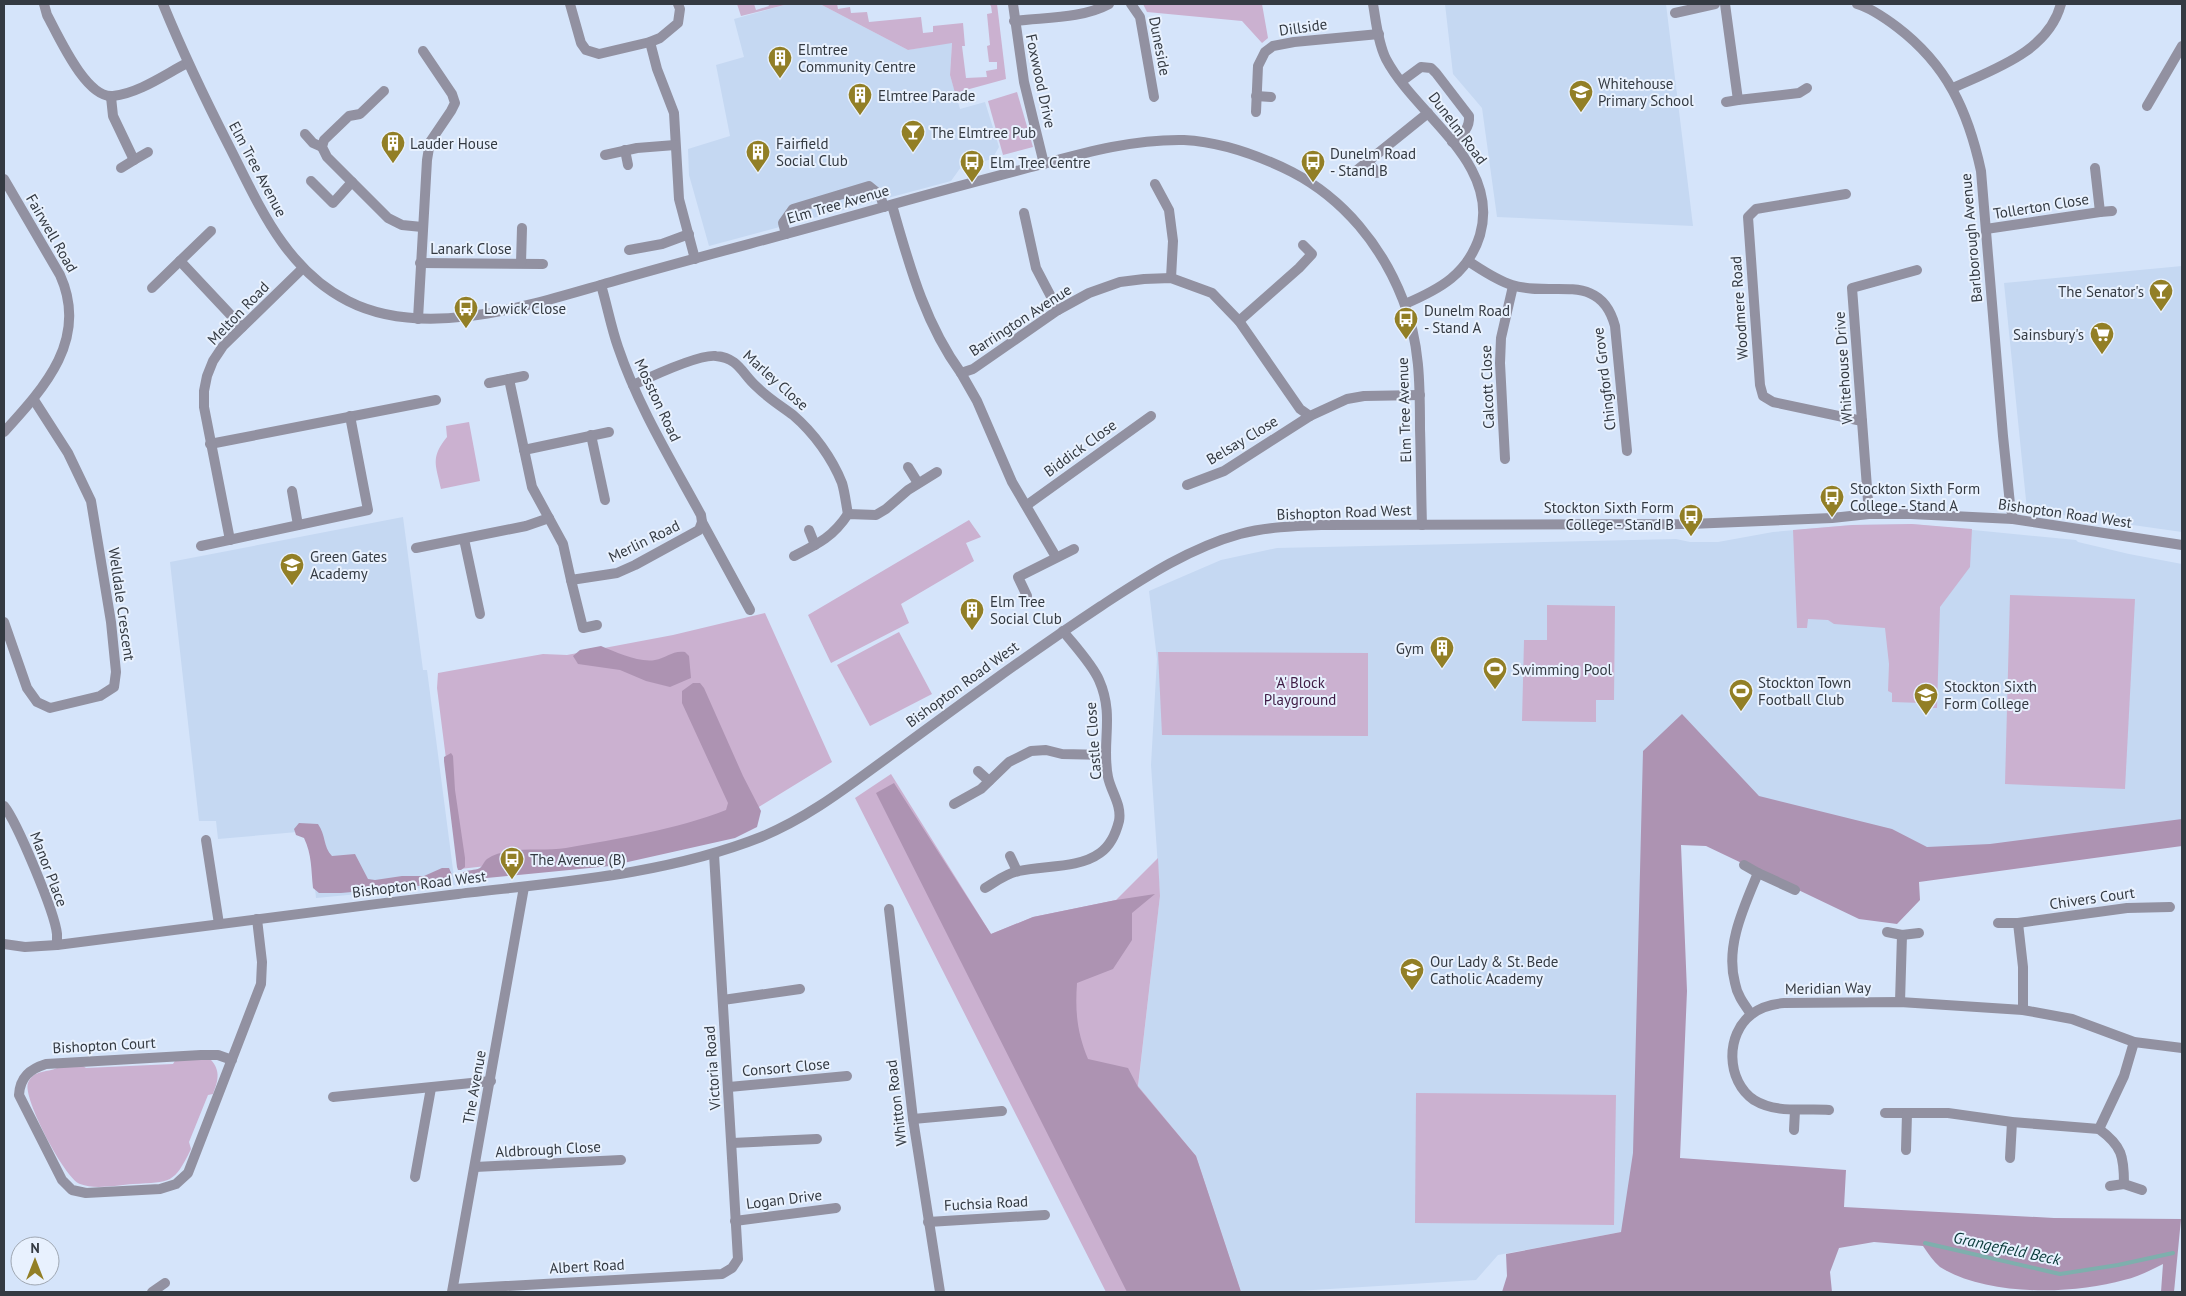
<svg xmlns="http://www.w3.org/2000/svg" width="2186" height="1296" font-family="'PT Sans',sans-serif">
  <rect width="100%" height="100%" fill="#d5e4fa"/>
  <g fill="#c5d8f2">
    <polygon points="788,4 820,4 908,50 952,42 950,75 960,109 985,102 999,147 992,159 961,167 951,181 709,246 689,175 688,149 730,136 716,65 744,57 734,19"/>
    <polygon points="1445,4 1666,4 1693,226 1497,217 1482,108 1453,74"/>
    <polygon points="2182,266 2182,532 2027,510 2004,283"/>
    <polygon points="403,517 423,670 427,670 455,885 316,898 309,831 218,839 216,821 199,821 170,562"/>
    <polygon points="1912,524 2076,540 2078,542 2129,554 2182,564 2182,842 1921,872 1669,787 1679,1158 1621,1232 1498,1255 1476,1280 1281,1292 1241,1292 1196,1156 1138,1087 1160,896 1151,765 1157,659 1149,591 1221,560 1277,548 1676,539 1690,542 1718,542 1773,532 1852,525"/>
  </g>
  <g fill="#cbb1d0">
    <polygon points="737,4 754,4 756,10 769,6 768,4 788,4 741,16"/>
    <polygon points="820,4 837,4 838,9 850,7 851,13 867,12 869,22 921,17 923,33 933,32 933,26 963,23 965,46 962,46 966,78 987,77 986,71 997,69 997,62 989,62 987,46 990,45 987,14 992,13 991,6 989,4 997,4 1006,79 955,93 950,75 952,43 908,50"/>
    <polygon points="1143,4 1262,4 1268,38 1262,43 1242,21 1147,12"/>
    <polygon points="1017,92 1033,147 1003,155 988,101"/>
    <path d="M469,422l11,59 -39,8c-5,-24 -11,-31 6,-52l-1,-11z"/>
    <polygon points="969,520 981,537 966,543 974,561 901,604 909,623 831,663 808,615"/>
    <polygon points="1912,524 1972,529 1970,567 1940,607 1937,708 1922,708 1922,703 1892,702 1892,693 1888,691 1889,664 1885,628 1834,624 1828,620 1808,619 1807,628 1797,628 1793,530 1852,525"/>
    <polygon points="2010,595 2135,599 2125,789 2005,784"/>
    <polygon points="1547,605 1615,606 1614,700 1596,700 1596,722 1522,721 1524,640 1547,640"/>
    <polygon points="765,613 832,762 736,821 625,850 460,869 437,688 438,673 543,654 567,655 673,635"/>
    <polygon points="899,632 932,694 870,726 837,665"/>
    <polygon points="1158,652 1368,653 1368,736 1162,735"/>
    <polygon points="891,774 991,934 1033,917 1116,900 1158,858 1160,896 1138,1086 1196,1156 1241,1292 1106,1292 855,798"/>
    <path d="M176,1059l35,1c10,11 7,21 2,34l-5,1 -19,47 2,7c-17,35 -20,33 -58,35 -15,1 -38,6 -53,0 -15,-5 -58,-87 -52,-101 6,-14 19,-10 29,-15 9,-4 21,-6 29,0l87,-4z"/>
    <polygon points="1416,1093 1616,1095 1614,1225 1415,1223"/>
  </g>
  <g fill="#ad93b2">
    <path d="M601,646c15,6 38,17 54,14 11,-2 18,-10 30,-8l4,4 2,22 -21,9 -24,-6 -26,-11 -42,-6 -5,-8 7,-6z"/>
    <path d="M693,683h7l4,5 39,88 18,35 -4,16 -22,11 -125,28 -144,14 -4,-1v-6c6,-4 12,-2 18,-5 3,-2 4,-7 7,-9 20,-14 56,-7 79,-11 51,-9 112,-19 160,-38l2,-7 -46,-100v-12z"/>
    <path d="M1682,714l77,82 133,33 35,18 63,-3 192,-25v27l-263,36 1,18 -23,24 -38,-5 -153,-73 -25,-1 6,146 -7,167 166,12 -2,37 210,11 127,1 -7,73h-13l2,-28c-12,6 -25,13 -39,16 -52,15 -139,16 -184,-13 -7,-6 -12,-14 -17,-21l-49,-4 -35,6 -9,24 2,20h-330l5,-16 -1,-22 115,-22 12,-79 10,-402z"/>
    <polygon points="451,753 453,756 455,790 465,858 465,867 461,870 458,870 457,867 444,761 444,757"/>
    <path d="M894,783l97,151 42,-17 83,-17 39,-6 -23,19v27l-19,29 -36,14c-2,29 0,49 11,76l40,9 10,19 58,69 45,136h-114l-251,-499z"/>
    <path d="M299,823l19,1c8,11 5,23 14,32l23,-2 13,25 7,1 27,-4h22l18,-8h7l3,7v8l-111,10h-22l-6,-5c-2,-19 -1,-33 -9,-50l-8,-3 -2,-6z"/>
  </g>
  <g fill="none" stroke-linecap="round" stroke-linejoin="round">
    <polyline stroke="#7eafad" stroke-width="4" points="1925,1243 2060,1274 2118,1265 2173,1253"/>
    <g stroke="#9291a1" stroke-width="10">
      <path d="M44,4l3,11c11,20 39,84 66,81 26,-3 51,-21 74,-33"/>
      <path d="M163,4c20,49 42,95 66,142 30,59 56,123 119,155 78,40 185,3 263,-19 89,-26 179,-48 269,-74 52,-15 106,-29 159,-43 48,-13 95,-26 145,-25 38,2 74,15 108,32 52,27 90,74 111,128 17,42 17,85 17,129 1,32 1,64 2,96"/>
      <polyline points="570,4 581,43 586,50 599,54 650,42 660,38 678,23 680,9 678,4"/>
      <polyline points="1013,4 1024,82 1044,164"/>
      <polyline points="1131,4 1140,17 1154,97"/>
      <path d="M1373,4c3,17 5,39 13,55 30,57 115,103 94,176 -12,39 -40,54 -75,69"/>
      <polyline points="1725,4 1738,100 1799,93 1807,88"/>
      <path d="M1857,4c14,4 28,14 40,23 50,38 71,84 84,144l22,265 7,68 3,15"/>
      <polyline points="1675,13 1715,4"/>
      <path d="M1014,21c31,-4 67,-2 95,-17"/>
      <polyline points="650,42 657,69 674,113 679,199 695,259"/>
      <path d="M1402,81l19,-14 10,1 5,5 33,43c1,13 -7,18 -17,26"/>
      <path d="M1953,88c41,-19 95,-36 108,-84"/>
      <polyline points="384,91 360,114 349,116 324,140 322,147 327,157 388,218 402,225 422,227"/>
      <polyline points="1256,96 1271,97"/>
      <polyline points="111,97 113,116 134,160 148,152"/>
      <polyline points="1726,102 1738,100"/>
      <polyline points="2147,106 2182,46"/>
      <polyline points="1256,112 1258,66 1265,52 1273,46 1294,42 1379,34"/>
      <polyline points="305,134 313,143 322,147"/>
      <polyline points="625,150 628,165"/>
      <polyline points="605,155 637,148 675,145"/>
      <polyline points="1368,162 1377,173"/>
      <polyline points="121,168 134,160"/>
      <polyline points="1356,171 1428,113"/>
      <path d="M4,179l56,96c29,64 -15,112 -56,157"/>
      <polyline points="311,181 333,203 352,182"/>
      <polyline points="1155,184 1169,210 1173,241 1171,278"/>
      <polyline points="1846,194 1756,209 1748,217 1760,385 1763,396 1773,402 1862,421"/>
      <path d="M892,205c17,59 32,117 69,168l12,-4 85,-59 31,-17 31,-11 24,-3 27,-1 41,15 27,28 61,88 10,7 37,-17 17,-3 56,-1"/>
      <polyline points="2100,212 2112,211"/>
      <polyline points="1024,213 1036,268 1058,310"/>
      <polyline points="1986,229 2100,212 2095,168"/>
      <polyline points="786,234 783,223 793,209 869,186 880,195 884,207"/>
      <polyline points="629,250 662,244 689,234"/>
      <polyline points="180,261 242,327"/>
      <path d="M1468,261c14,9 28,19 44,24 40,13 88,-15 103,41l12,125"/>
      <polyline points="420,263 543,264"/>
      <polyline points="521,263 522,228"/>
      <polyline points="152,288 211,231"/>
      <polyline points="418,319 427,160 430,142 451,111 455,103 452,94 423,51"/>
      <polyline points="1239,321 1299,268 1312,254 1303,245"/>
      <polyline points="961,373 977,401 1012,482 1056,557"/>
      <polyline points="509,379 524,376"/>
      <path d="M489,383l20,-4 23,108 31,57 8,36 46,-7 18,-8 64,-35 3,-8 -1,-7c-30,-55 -63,-109 -83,-168 -7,-20 -11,-42 -17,-62"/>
      <path d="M633,385c17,-8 66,-31 83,-29 23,2 26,18 41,31 11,11 24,19 36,28 21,18 39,43 49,68 3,10 4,21 6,31"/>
      <polyline points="591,435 605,500"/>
      <polyline points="210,444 436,400"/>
      <polyline points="524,450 609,432"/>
      <polyline points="1505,459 1500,363 1501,338 1513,286"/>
      <polyline points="908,467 918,483"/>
      <polyline points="1187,485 1224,471 1310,416"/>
      <polyline points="292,491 298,525"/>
      <polyline points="1027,505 1151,416"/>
      <polyline points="1869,514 1852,288 1917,270"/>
      <polyline points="702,522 750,610"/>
      <polyline points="809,530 815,545"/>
      <polyline points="464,539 480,614"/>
      <polyline points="230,540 204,407 204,391 207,376 213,361 223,346 303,268"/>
      <polyline points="201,546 368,510 350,416"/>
      <polyline points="416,548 526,526 549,518"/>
      <path d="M794,556c24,-12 39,-19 54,-42l28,1 10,-6 22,-19 29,-18"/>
      <polyline points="571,580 583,628 597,625"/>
      <polyline points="1027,596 1018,577 1074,549"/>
      <polyline points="4,622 27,688 37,702 50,708 100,696 114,687 116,672 111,622 91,501 68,453 34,400"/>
      <polyline points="978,771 989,781"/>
      <polyline points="954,804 981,789 1009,762 1031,751 1046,750 1062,754 1106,755"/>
      <path d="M4,806c13,16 51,107 53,128 0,4 0,8 0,11"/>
      <polyline points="206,840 219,924"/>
      <polyline points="1010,856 1017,871"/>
      <polyline points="1744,865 1758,873"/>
      <path d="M985,888c10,-6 22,-15 34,-17 25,-6 59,-2 81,-18 10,-7 16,-20 19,-32 3,-16 -8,-29 -11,-44 -7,-34 7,-61 -9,-97 -7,-16 -25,-35 -36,-49"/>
      <polyline points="889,909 913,1119 940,1292"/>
      <polyline points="1998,923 2018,923 2023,967 2023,1010"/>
      <polyline points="2018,923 2127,908 2170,907"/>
      <polyline points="1887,932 1902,935 1919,933"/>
      <polyline points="723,1000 800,989"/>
      <polyline points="1900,1002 1902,935"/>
      <path d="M1751,1014c-7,-10 -14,-19 -16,-31 -10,-37 9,-76 23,-110l37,17"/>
      <path d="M232,1060l-14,-5h-17l-155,9c-16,5 -26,13 -27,31l43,85 10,10 14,3 74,-4 16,-5 12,-11 73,-189 1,-22 -5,-43"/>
      <polyline points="729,1087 847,1076"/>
      <polyline points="333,1097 491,1081"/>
      <path d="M1829,1110c-25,-2 -52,4 -75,-10 -28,-19 -29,-66 -2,-86 9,-7 20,-10 32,-11l116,-1 123,8 49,9 62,23 48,6"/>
      <polyline points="1885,1113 1907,1113"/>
      <polyline points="913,1119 1002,1111"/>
      <path d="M2099,1129c23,17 25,27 25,55l18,6"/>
      <polyline points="1794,1130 1795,1110"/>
      <polyline points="732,1143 817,1139"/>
      <polyline points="1906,1150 1907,1113 1948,1113 2012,1122 2099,1129 2124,1076 2134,1042"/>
      <polyline points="2010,1158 2012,1122"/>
      <polyline points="475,1167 621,1160"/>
      <polyline points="415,1177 431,1088"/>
      <polyline points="2110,1186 2124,1184"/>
      <polyline points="735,1221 836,1208"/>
      <polyline points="928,1222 1045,1215"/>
      <polyline points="453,1289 722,1274 732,1268 738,1259 714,854"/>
      <polyline points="152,1292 165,1283"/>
      <polyline points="452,1292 524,887"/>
    </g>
    <path stroke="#9291a1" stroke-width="10" d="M4,944l21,3 32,-2c133,-17 267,-35 401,-51 101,-12 207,-19 303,-57 49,-20 90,-53 133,-84 68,-50 136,-100 207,-147 43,-28 88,-58 139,-72 26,-7 55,-8 82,-9l368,-1 142,-6 37,-4h42l102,5 169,26"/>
  </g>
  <defs>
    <symbol id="building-pin" viewBox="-11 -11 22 30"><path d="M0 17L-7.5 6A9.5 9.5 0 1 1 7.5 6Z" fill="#927f26" stroke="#e8f1fe"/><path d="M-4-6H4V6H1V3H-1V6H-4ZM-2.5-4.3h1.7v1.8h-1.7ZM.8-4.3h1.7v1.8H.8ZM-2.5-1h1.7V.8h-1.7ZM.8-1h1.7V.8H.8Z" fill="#fff"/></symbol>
    <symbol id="school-pin" viewBox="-11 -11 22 30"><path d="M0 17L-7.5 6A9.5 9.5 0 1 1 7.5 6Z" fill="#927f26" stroke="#e8f1fe"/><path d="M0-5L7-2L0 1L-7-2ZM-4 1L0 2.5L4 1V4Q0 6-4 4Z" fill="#fff"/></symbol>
    <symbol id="bar-pin" viewBox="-11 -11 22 30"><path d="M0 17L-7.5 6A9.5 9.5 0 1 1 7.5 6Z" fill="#927f26" stroke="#e8f1fe"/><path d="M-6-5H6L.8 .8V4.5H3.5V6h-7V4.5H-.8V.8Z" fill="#fff"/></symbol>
    <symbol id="bus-pin" viewBox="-11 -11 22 30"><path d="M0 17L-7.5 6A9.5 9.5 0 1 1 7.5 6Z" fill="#927f26" stroke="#e8f1fe"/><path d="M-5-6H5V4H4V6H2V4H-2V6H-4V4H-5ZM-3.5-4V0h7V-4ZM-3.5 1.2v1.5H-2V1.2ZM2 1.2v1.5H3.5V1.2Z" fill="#fff"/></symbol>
    <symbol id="supermarket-pin" viewBox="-11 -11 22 30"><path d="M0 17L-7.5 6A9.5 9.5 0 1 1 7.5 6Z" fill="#927f26" stroke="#e8f1fe"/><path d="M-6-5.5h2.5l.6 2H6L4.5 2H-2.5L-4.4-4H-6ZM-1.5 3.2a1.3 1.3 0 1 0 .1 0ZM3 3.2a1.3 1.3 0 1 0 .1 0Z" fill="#fff"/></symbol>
    <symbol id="stadium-pin" viewBox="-11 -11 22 30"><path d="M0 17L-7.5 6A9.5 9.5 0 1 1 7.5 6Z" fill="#927f26" stroke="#e8f1fe"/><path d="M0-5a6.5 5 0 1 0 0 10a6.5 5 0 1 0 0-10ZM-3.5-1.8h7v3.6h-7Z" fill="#fff"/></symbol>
    <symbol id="university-pin" viewBox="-11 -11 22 30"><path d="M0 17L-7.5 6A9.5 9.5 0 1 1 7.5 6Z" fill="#927f26" stroke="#e8f1fe"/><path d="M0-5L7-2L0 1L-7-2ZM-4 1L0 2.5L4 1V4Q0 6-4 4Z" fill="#fff"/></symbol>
  </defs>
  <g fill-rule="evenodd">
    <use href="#building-pin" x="766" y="44" width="28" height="38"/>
    <use href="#school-pin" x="1567" y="78" width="28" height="38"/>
    <use href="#building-pin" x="846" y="81" width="28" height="38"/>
    <use href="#bar-pin" x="899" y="118" width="28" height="38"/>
    <use href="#building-pin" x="379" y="129" width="28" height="38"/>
    <use href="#building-pin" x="744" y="138" width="28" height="38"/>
    <use href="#bus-pin" x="958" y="148" width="28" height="38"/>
    <use href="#bus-pin" x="1299" y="148" width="28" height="38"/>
    <use href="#bar-pin" x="2147" y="277" width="28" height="38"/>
    <use href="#bus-pin" x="452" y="294" width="28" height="38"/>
    <use href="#bus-pin" x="1392" y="305" width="28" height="38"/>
    <use href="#supermarket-pin" x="2088" y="320" width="28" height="38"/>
    <use href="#bus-pin" x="1818" y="483" width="28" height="38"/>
    <use href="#bus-pin" x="1677" y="502" width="28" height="38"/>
    <use href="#school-pin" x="278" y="551" width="28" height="38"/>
    <use href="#building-pin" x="958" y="596" width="28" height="38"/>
    <use href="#building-pin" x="1428" y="634" width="28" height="38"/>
    <use href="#stadium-pin" x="1481" y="655" width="28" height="38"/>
    <use href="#stadium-pin" x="1727" y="677" width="28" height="38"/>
    <use href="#university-pin" x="1912" y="681" width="28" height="38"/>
    <use href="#bus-pin" x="498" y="845" width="28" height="38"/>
    <use href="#school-pin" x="1398" y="956" width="28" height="38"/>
  </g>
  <g text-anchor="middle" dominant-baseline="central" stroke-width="4" stroke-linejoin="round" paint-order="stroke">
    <g font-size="15" fill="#343a42" stroke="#e8f1fe">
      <text transform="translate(1303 27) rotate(-8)">Dillside</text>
      <text transform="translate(1160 46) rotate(79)">Duneside</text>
      <text transform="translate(1041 81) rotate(78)">Foxwood Drive</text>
      <text transform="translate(1458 128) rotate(53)">Dunelm Road</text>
      <text transform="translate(258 169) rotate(62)">Elm Tree Avenue</text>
      <text transform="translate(838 204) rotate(-16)">Elm Tree Avenue</text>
      <text transform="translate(2041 206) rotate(-9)">Tollerton Close</text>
      <text transform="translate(52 233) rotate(60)">Fairwell Road</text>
      <text transform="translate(1971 238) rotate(-95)">Barlborough Avenue</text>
      <text x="471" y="248">Lanark Close</text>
      <text transform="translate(1739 308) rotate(-94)">Woodmere Road</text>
      <text transform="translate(238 313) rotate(-46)">Melton Road</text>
      <text transform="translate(1020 320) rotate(-33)">Barrington Avenue</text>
      <text transform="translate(1843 368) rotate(-94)">Whitehouse Drive</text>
      <text transform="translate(1604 379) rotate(-97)">Chingford Grove</text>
      <text transform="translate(776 380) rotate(42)">Marley Close</text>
      <text transform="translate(1487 387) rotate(-92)">Calcott Close</text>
      <text transform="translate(658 400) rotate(65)">Mosston Road</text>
      <text transform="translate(1404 410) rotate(-92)">Elm Tree Avenue</text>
      <text transform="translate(1242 440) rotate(-31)">Belsay Close</text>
      <text transform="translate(1080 448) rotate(-36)">Biddick Close</text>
      <text transform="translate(1344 512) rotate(-2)">Bishopton Road West</text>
      <text transform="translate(2065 513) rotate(8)">Bishopton Road West</text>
      <text transform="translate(644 541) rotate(-26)">Merlin Road</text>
      <text transform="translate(122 604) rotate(82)">Welldale Crescent</text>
      <text transform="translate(962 684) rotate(-36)">Bishopton Road West</text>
      <text transform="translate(1093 741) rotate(-94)">Castle Close</text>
      <text transform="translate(49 869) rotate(69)">Manor Place</text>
      <text transform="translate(419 884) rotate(-7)">Bishopton Road West</text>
      <text transform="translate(2092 898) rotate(-8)">Chivers Court</text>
      <text transform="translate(1828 988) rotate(-1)">Meridian Way</text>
      <text transform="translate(104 1045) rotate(-3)">Bishopton Court</text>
      <text transform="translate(786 1067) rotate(-5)">Consort Close</text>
      <text transform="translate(712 1068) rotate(-94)">Victoria Road</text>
      <text transform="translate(474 1087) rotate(-80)">The Avenue</text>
      <text transform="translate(896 1103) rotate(-97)">Whitton Road</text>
      <text transform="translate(548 1149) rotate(-3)">Aldbrough Close</text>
      <text transform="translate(784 1199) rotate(-7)">Logan Drive</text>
      <text transform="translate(986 1203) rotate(-3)">Fuchsia Road</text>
      <text transform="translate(587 1266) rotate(-3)">Albert Road</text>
    </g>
    <g font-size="15" fill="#343a42" stroke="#e8f1fe" text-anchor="start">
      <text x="798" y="49">Elmtree<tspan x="798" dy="17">Community Centre</tspan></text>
      <text x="1598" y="83">Whitehouse<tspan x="1598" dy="17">Primary School</tspan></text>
      <text x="878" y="95">Elmtree Parade</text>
      <text x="930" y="132">The Elmtree Pub</text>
      <text x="410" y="143">Lauder House</text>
      <text x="776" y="143">Fairfield<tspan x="776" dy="17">Social Club</tspan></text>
      <text x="1330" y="153">Dunelm Road<tspan x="1330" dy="17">- Stand B</tspan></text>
      <text x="990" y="162">Elm Tree Centre</text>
      <text x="2144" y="291" text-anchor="end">The Senator's</text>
      <text x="484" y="308">Lowick Close</text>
      <text x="1424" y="310">Dunelm Road<tspan x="1424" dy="17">- Stand A</tspan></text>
      <text x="2084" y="334" text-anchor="end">Sainsbury's</text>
      <text x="1850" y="488">Stockton Sixth Form<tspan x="1850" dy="17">College - Stand A</tspan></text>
      <text x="1674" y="507" text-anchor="end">Stockton Sixth Form<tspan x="1674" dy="17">College - Stand B</tspan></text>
      <text x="310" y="556">Green Gates<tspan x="310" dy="17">Academy</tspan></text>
      <text x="990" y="601">Elm Tree<tspan x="990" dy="17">Social Club</tspan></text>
      <text x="1424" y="648" text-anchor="end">Gym</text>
      <text x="1512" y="669">Swimming Pool</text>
      <text x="1758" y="682">Stockton Town<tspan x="1758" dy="17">Football Club</tspan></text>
      <text x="1944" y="686">Stockton Sixth<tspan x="1944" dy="17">Form College</tspan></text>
      <text x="530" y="859">The Avenue (B)</text>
      <text x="1430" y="961">Our Lady &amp; St. Bede<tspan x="1430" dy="17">Catholic Academy</tspan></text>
    </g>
    <g font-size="15" fill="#3f1c45" stroke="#e8f1fe">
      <text x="1300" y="682">'A' Block<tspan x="1300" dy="17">Playground</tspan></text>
    </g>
    <g font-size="16" font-style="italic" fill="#083938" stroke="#e8f1fe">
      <text transform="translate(2007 1248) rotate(12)">Grangefield Beck</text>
    </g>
  </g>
  <rect width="2186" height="1296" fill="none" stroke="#343a42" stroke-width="10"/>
  <g transform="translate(35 1261)"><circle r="24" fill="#e8f1fe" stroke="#a0a8b3"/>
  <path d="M0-4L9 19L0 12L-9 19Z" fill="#927f26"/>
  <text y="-8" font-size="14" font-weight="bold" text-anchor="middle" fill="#343a42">N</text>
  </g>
</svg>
